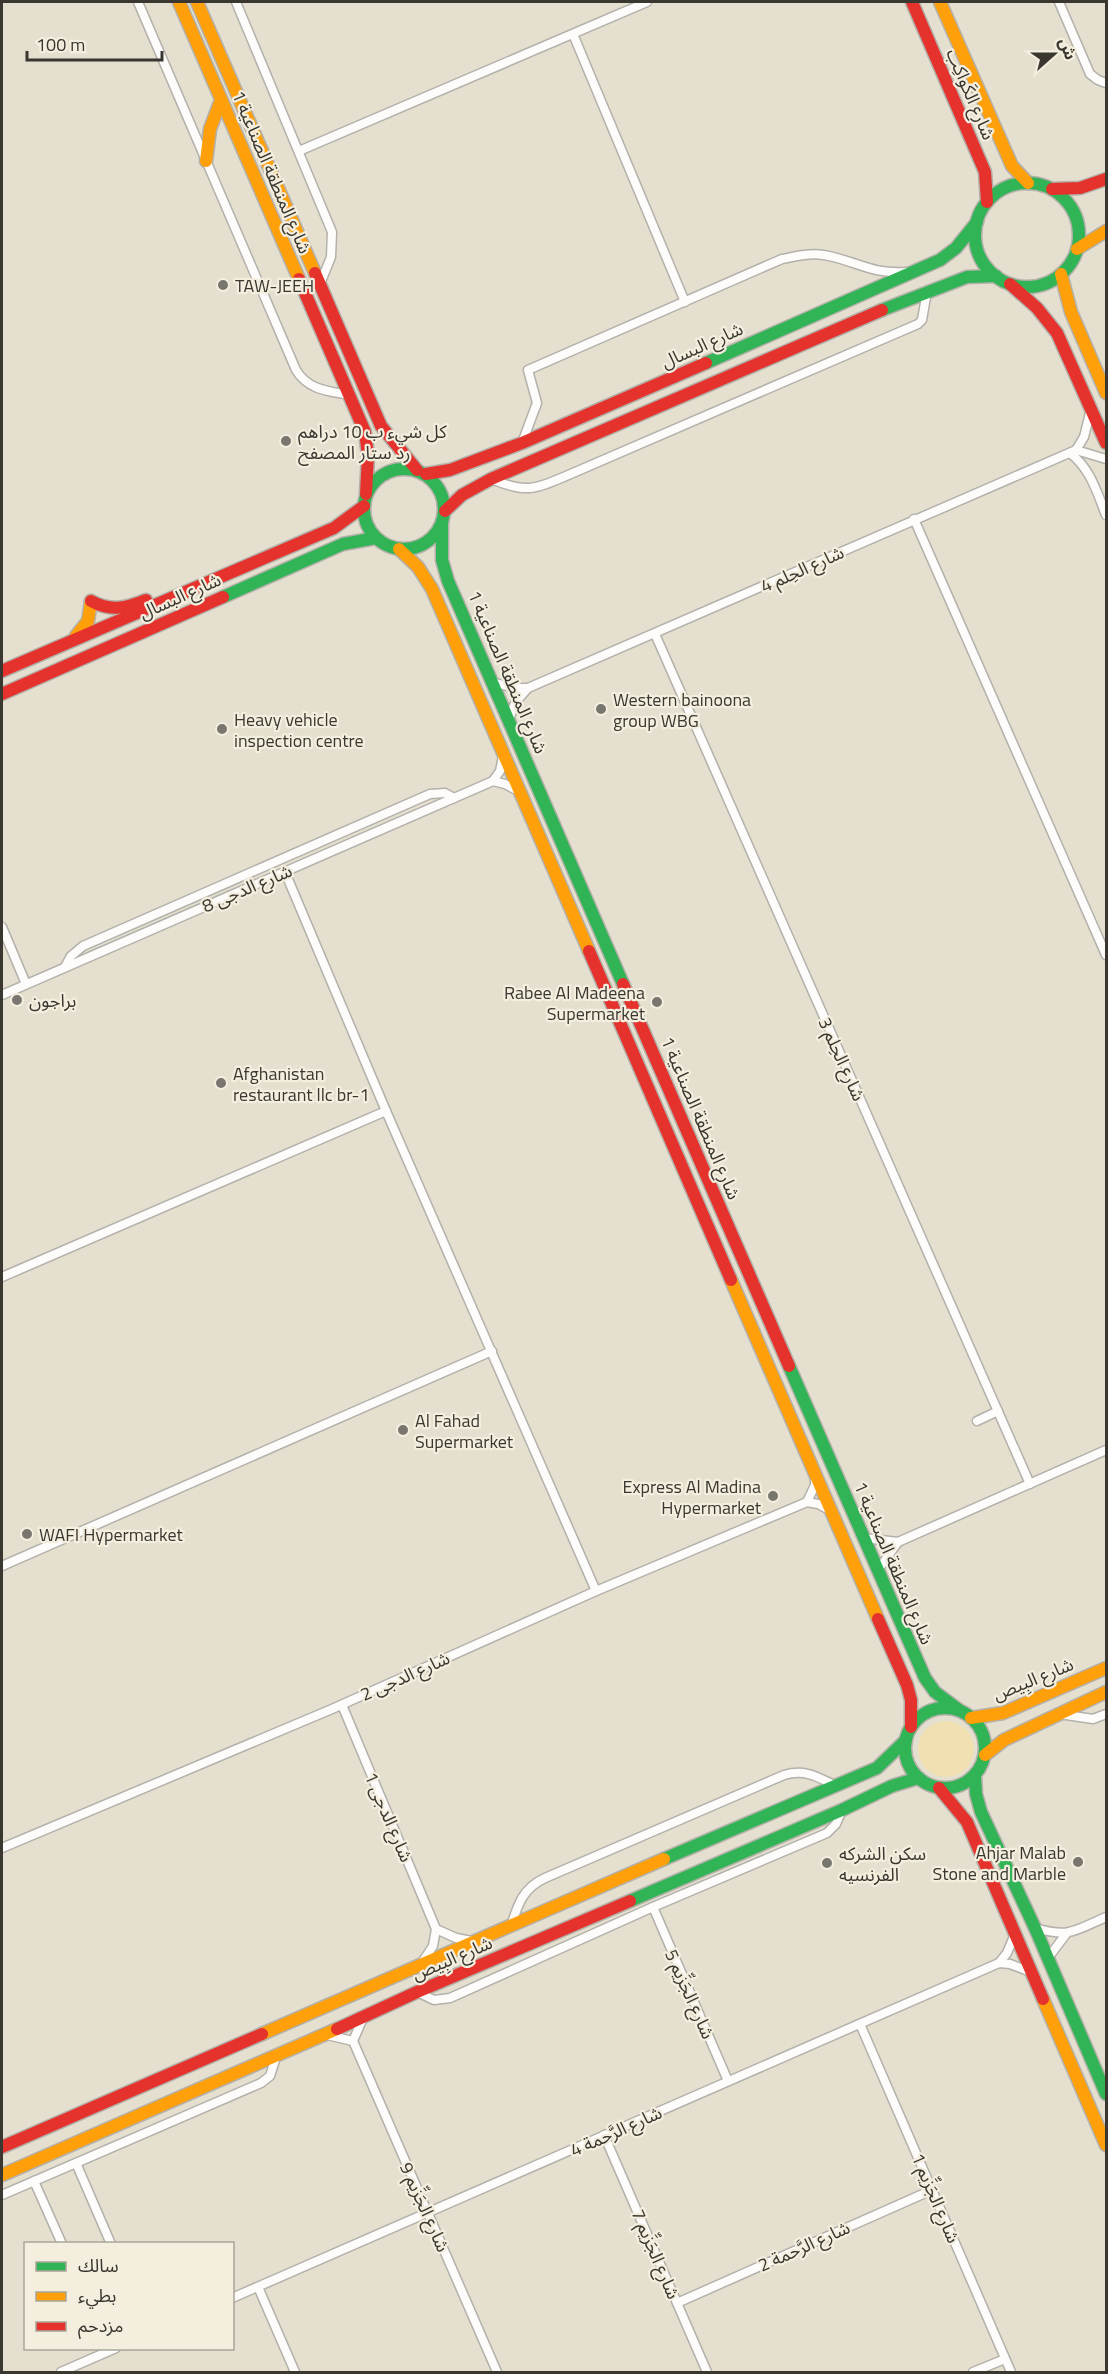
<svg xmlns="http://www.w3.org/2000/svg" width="1108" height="2374" font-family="'Titillium Web','Noto Sans Arabic',sans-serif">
  <rect width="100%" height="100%" fill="#efece3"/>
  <path fill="#e5dfcf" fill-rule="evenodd" d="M2,2h1104v2370h-1104zM26,2244h206v104h-206z"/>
  <circle fill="#f0e0b2" cx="946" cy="1749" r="28"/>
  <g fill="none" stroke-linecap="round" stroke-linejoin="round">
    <defs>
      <g id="street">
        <path d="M138,2l158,368c12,20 32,21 53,25"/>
        <polyline points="236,2 332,232 331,257 320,284"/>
        <polyline points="1059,2 1090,74 1098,80 1106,83"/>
        <polyline points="573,34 685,302"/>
        <polyline points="299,151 647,2"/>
        <path d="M522,443l15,-40 -9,-33 254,-111c16,-3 31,-7 47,-3 31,7 43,18 77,16"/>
        <polyline points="1076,450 1106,459"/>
        <path d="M1070,453c20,15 27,39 36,62"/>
        <path d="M491,479c34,14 42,11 75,-3l352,-152 4,-4 5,-29"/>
        <polyline points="914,519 1106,955"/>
        <polyline points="655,634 1030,1484"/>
        <polyline points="492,682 514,688 528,688 1076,450 1084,437 1091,409"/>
        <polyline points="509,720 515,703 528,688"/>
        <polyline points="493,781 505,784 520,792"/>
        <polyline points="285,872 386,1111 596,1591"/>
        <polyline points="2,927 26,984"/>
        <polyline points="65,967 71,956 83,946 430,794 445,793 454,798"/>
        <polyline points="2,995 493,781 500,771 503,756"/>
        <polyline points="2,1277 386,1111"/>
        <polyline points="977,1421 998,1411"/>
        <polyline points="807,1502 815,1485 815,1477"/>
        <polyline points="864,1538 898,1542 1106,1450"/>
        <polyline points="2,1566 492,1351"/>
        <polyline points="878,1570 898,1542"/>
        <polyline points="342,1705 436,1929 433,1946 421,1964"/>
        <polyline points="1059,1714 1093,1719 1106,1714"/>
        <polyline points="2,1848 332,1709 596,1591 807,1502 818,1504 831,1511"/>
        <polyline points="653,1907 728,2081"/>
        <path d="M511,1926c7,-22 12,-38 34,-48l239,-103c20,-6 32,1 50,10"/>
        <path d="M1035,1928c35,10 39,3 71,-11"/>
        <polyline points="436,1929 456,1938 472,1941"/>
        <polyline points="1048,1958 1066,1934"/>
        <polyline points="999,1963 1007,1953 1015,1934"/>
        <polyline points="417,1992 434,2000 450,1998 653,1907 827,1833 836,1824 842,1810"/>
        <polyline points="363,2018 353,2041 497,2372"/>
        <polyline points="860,2024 1011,2372"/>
        <polyline points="327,2035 353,2041"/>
        <polyline points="604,2135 707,2372"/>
        <polyline points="76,2163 111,2244"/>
        <polyline points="34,2181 62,2244"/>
        <polyline points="2,2195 261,2083 270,2076 276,2057"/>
        <polyline points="258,2287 295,2372"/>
        <polyline points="232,2298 999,1963 1010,1964 1031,1972"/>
        <polyline points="677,2303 932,2190"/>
        <polyline points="61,2372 116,2348"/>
        <polyline points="973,2372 1005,2359"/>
      </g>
      <g id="fast">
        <circle cx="1027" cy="235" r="52"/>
        <polyline points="882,310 967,277 996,276"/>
        <polyline points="706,363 940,260 956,248 977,222"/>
        <circle cx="404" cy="509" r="40"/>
        <polyline points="442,523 442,560 448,581 623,984"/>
        <polyline points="223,597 343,544 376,538"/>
        <polyline points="789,1366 925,1678 935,1692 959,1710"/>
        <circle cx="945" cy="1748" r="40"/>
        <polyline points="975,1776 976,1794 981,1812 1035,1928 1106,2094"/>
        <polyline points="664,1859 877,1768 906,1740"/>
        <polyline points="630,1901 842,1810 892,1786 918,1778"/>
      </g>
      <g id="slow">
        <polyline points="179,2 299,279"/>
        <polyline points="197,2 315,273"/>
        <polyline points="940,2 1012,166 1028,183"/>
        <polyline points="206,161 210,129 221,100"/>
        <polyline points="1077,249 1106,231"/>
        <polyline points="1061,274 1071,312 1106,393"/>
        <polyline points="399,549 418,567 432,589 589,951"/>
        <polyline points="76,636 88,621 91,601"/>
        <polyline points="731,1280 878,1619"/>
        <polyline points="971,1718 1003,1713 1106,1668"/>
        <polyline points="985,1755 1004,1740 1106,1692"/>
        <polyline points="1043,1999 1106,2145"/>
        <polyline points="262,2034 664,1859"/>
        <polyline points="2,2175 337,2029"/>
      </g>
      <g id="jam">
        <polyline points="912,2 985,172 987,202"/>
        <polyline points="1052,189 1080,188 1106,179"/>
        <polyline points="315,273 381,426 417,470"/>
        <polyline points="299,279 365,432 368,455 366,494"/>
        <polyline points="1010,284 1037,308 1057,333 1106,443"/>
        <polyline points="426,474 450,470 522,443 706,363"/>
        <polyline points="445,511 462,495 491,479 882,310"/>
        <path d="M91,601c20,11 35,7 55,-1"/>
        <polyline points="2,671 334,528 364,506"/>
        <polyline points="2,694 223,597"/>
        <polyline points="589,951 731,1280"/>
        <polyline points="623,984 789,1366"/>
        <polyline points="878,1619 907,1685 911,1700 911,1727"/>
        <polyline points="939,1788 967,1822 1043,1999"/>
        <polyline points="337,2029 417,1992 630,1901"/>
        <polyline points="2,2147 262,2034"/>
      </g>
    </defs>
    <use href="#street" stroke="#b3b1aa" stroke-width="11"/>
    <use href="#fast" stroke="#b3b1aa" stroke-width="15"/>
    <use href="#slow" stroke="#b3b1aa" stroke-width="15"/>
    <use href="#jam" stroke="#b3b1aa" stroke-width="15"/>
    <use href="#street" stroke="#fdfcfb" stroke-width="8"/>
    <use href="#fast" stroke="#30b455" stroke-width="12"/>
    <use href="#slow" stroke="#ff9f0a" stroke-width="12"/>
    <use href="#jam" stroke="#e5322d" stroke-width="12"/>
  </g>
  <g fill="#79766f" stroke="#f4eede" stroke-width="2">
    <circle cx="223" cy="285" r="6"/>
    <circle cx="286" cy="441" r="6"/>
    <circle cx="601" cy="709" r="6"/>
    <circle cx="222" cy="729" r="6"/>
    <circle cx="17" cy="1000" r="6"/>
    <circle cx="657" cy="1002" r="6"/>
    <circle cx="221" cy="1083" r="6"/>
    <circle cx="403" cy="1430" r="6"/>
    <circle cx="773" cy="1496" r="6"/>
    <circle cx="27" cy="1534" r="6"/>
    <circle cx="1078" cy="1862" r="6"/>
    <circle cx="827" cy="1863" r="6"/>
  </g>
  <g text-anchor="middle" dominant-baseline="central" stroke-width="4.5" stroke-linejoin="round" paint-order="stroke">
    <g font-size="18" fill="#393730" stroke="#f4eede">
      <text transform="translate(971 94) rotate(67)">شارع الكَواكِب</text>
      <text transform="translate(272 172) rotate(67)">شارع المنطقة الصناعية 1</text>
      <text transform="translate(702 345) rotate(-24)">شارع البسال</text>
      <text transform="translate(802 569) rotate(-24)">شارع الحِلم 4</text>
      <text transform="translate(180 596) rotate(-24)">شارع البسال</text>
      <text transform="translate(508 672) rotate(67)">شارع المنطقة الصناعية 1</text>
      <text transform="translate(247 888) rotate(-23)">شارع الدجى 8</text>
      <text transform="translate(842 1059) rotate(66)">شارع الحِلم 3</text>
      <text transform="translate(701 1118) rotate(67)">شارع المنطقة الصناعية 1</text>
      <text transform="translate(894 1563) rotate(67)">شارع المنطقة الصناعية 1</text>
      <text transform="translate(405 1676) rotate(-24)">شارع الدجى 2</text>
      <text transform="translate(1033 1679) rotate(-22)">شارع البِيص</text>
      <text transform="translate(389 1817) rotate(67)">شارع الدجى 1</text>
      <text transform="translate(452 1958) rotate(-23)">شارع البِيص</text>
      <text transform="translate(690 1994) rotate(66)">شارع الجَزِّيم 5</text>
      <text transform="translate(616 2131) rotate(-24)">شارع الرَّحمة 4</text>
      <text transform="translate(936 2198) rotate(67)">شارع الجَزِّيم 1</text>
      <text transform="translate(425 2207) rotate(66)">شارع الجَزِّيم 9</text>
      <text transform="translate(804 2246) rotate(-24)">شارع الرَّحمة 2</text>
      <text transform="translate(656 2254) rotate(67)">شارع الجَزِّيم 7</text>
    </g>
    <g font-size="18" fill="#393730" stroke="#f4eede" text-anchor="start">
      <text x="235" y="285">TAW-JEEH</text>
      <text x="298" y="431">كل شيء ب 10 دراهم<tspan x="298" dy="21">رد ستار المصفح</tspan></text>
      <text x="613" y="699">Western bainoona<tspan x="613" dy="21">group WBG</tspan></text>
      <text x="234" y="719">Heavy vehicle<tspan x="234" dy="21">inspection centre</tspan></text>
      <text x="645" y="992" text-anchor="end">Rabee Al Madeena<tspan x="645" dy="21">Supermarket</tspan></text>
      <text x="29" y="1000">براجون</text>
      <text x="233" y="1073">Afghanistan<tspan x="233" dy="21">restaurant llc br-1</tspan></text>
      <text x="415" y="1420">Al Fahad<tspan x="415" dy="21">Supermarket</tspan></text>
      <text x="761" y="1486" text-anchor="end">Express Al Madina<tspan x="761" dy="21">Hypermarket</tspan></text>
      <text x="39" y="1534">WAFI Hypermarket</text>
      <text x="1066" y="1852" text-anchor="end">Ahjar Malab<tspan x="1066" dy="21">Stone and Marble</tspan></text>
      <text x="839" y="1853">سكن الشركه<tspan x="839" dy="21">الفرنسيه</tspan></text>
    </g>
  </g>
  <rect width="1108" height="2374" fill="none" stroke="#393730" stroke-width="6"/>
  <rect x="24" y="2242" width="210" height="108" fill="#f4eede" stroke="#a9a598" stroke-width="1.5"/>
  <rect x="36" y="2262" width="30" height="9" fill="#30b455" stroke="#a9a598" stroke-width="1.5"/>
  <text x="78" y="2272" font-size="18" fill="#393730">سالك</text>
  <rect x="36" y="2292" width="30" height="9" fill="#ff9f0a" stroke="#a9a598" stroke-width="1.5"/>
  <text x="78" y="2302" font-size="18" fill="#393730">بطيء</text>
  <rect x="36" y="2322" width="30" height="9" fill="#e5322d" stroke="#a9a598" stroke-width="1.5"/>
  <text x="78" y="2332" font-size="18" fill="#393730">مزدحم</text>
  <g transform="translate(1054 54) rotate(69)" stroke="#f4eede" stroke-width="4.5" paint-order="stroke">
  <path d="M0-4.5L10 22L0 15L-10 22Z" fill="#393730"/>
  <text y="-9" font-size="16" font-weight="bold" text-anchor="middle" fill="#393730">ش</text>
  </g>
  <path d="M27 51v9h135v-9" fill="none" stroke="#393730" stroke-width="3"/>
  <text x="36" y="51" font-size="18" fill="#393730" stroke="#f4eede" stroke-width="4.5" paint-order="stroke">100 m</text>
</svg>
